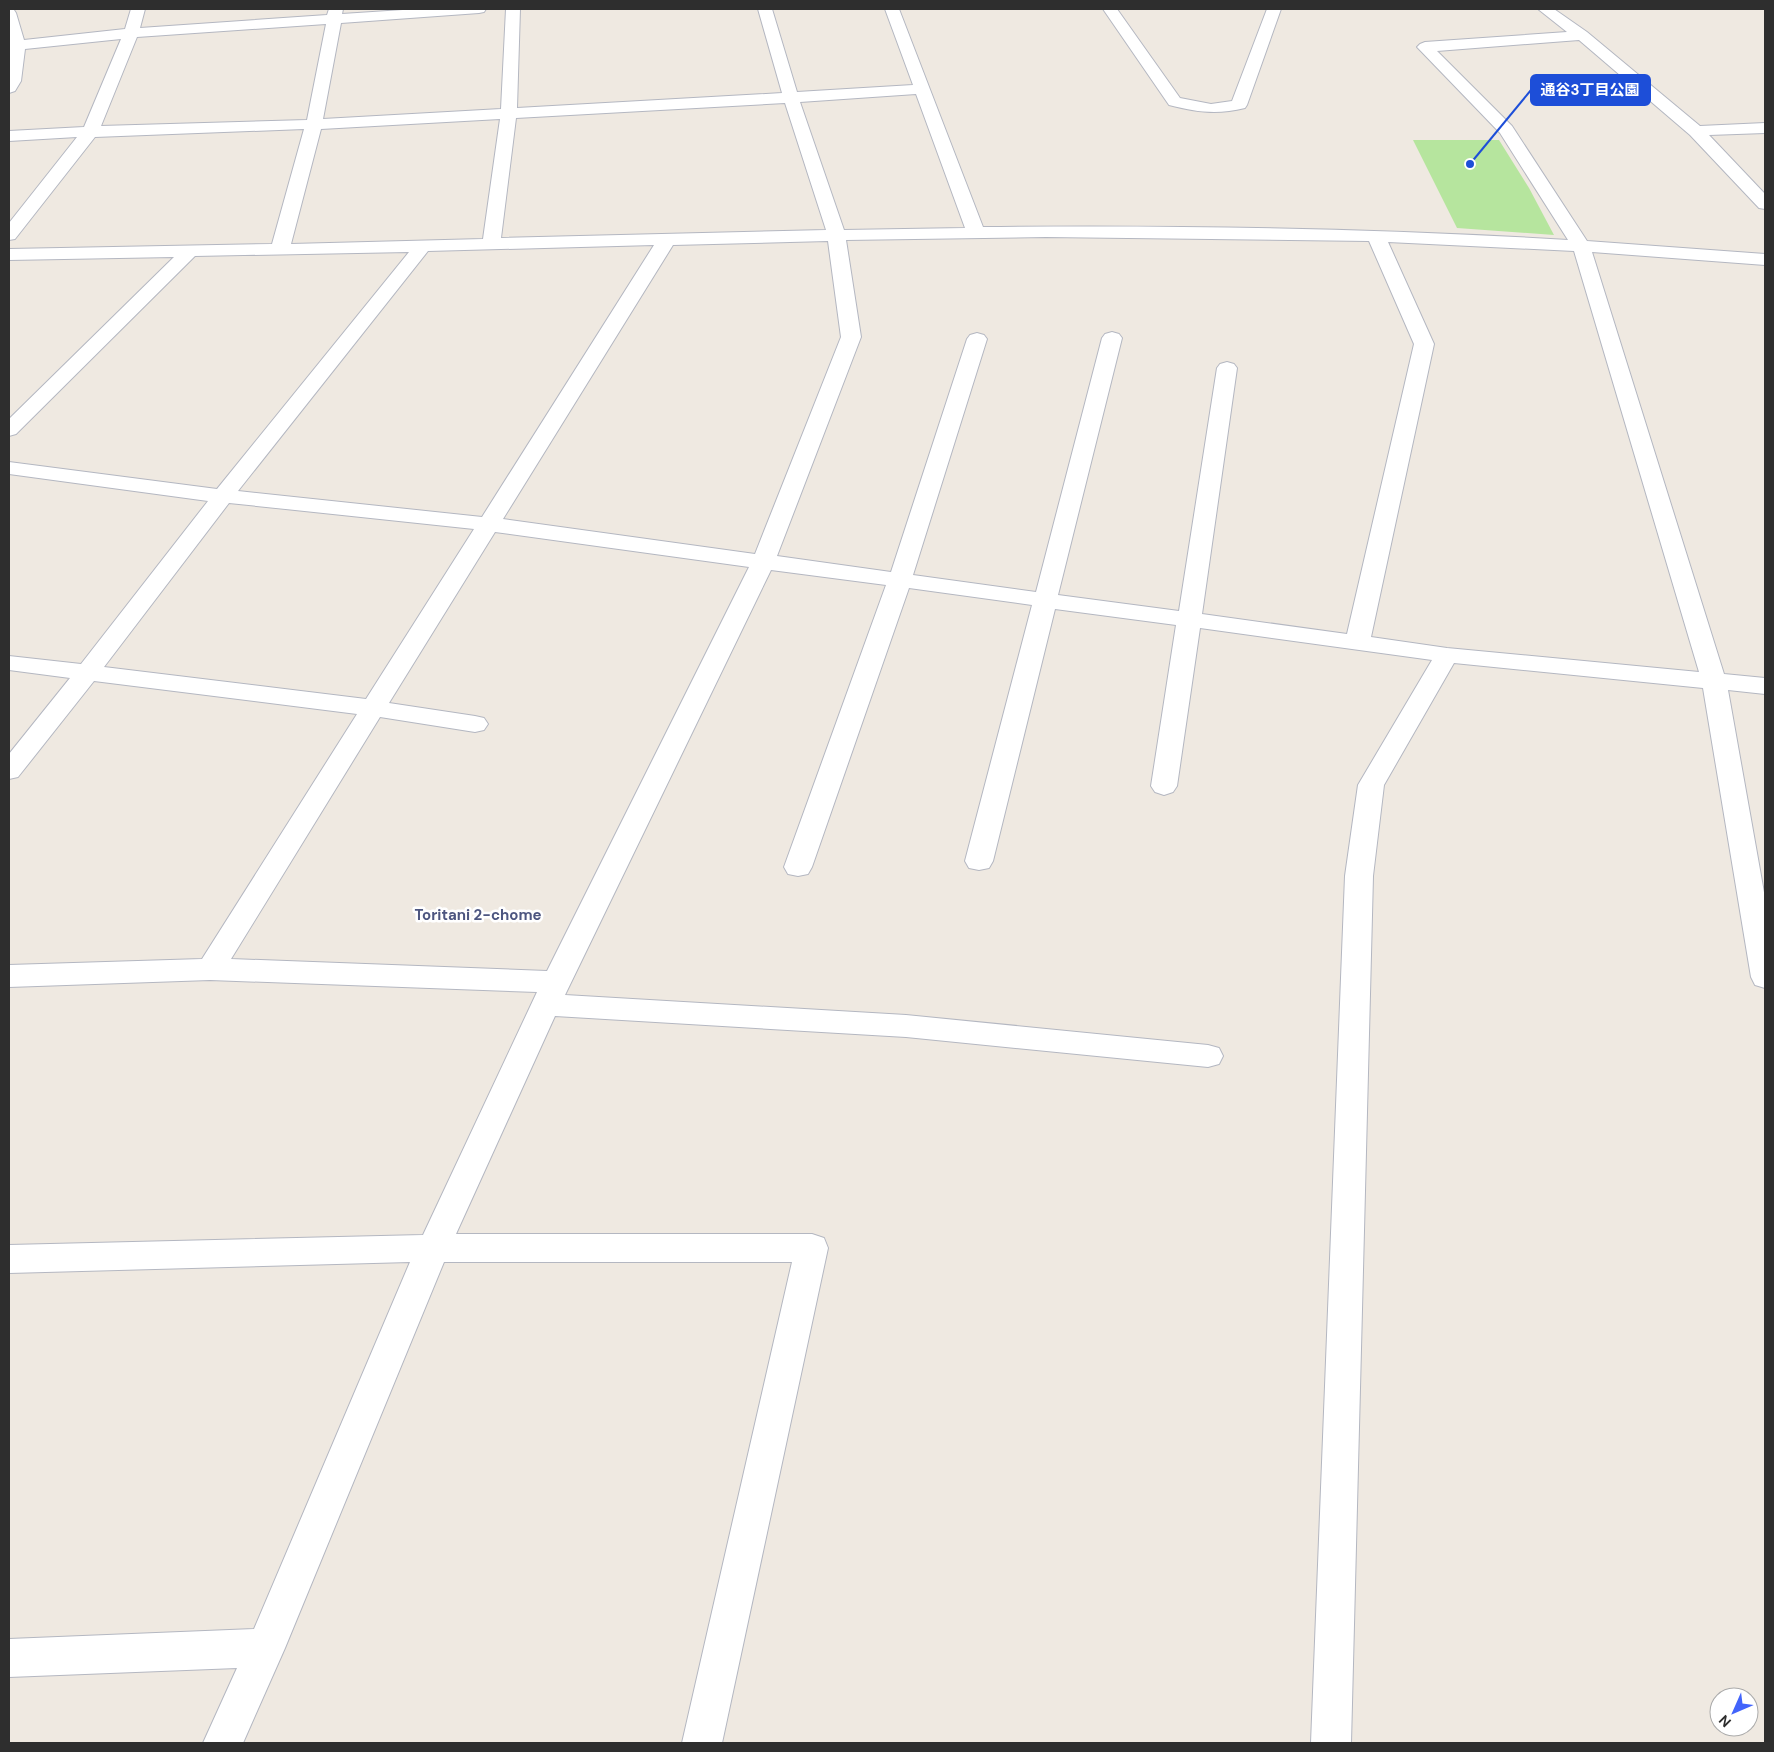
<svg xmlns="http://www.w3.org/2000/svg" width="1774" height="1752" font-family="'DM Sans','Noto Sans JP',sans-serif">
  <rect width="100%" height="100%" fill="#efe9e1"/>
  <polygon fill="#b6e59e" points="1413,140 1499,140 1529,188 1554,235 1457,228"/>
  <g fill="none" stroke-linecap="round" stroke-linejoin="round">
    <defs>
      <g id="minor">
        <path d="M9,9l5,1 2,3 8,27 101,-11 6,-20h14l-5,19 187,-13 2,-6h14l-1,5 76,-5h68l-2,3 -5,1 -138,10 -18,96 178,-10 5,-100h14l-3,99 265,-15 -24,-84h14l25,83 116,-7 -28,-76h14l84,218c195,-2 390,1 585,13l-68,-107 -83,-86 3,-3 5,-2 142,-10 -29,-23h16l33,23 113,94 65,-3v10l-56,2 56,59v15l-6,-1 -69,-73 -111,-95 -142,11 75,75 75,115 178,13v11l-173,-13 132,422 41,4v16l-37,-4 37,208v90l-10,-3 -4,-8 -48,-289 -249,-25 -70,122 -11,91 -22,867h-40l34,-867 13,-91 74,-125 -232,-32 -23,158 -4,6 -9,3 -9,-3 -4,-6 25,-161 -121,-16 -62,252 -4,7 -10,2 -10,-2 -4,-7 67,-256 -123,-17 -97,279 -4,7 -10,2 -10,-2 -4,-7 102,-282 -115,-15 -206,425 341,20 302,30 11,3 4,8 -4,8 -11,3 -302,-30 -351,-21 -99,218h356l12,4 4,10 -106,495h-40l110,-481h-348l-159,386 -42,95h-40l34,-75 -228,9v-38l245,-10 156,-367 -401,11v-28l414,-10 114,-243 -327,-12 -201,7v-22l193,-6 155,-245 -263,-33 -76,96 -9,2v-25l61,-76 -61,-8v-14l72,8 127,-163 -199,-27v-12l208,27 192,-237 -214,4 -179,178 -7,2v-17l165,-162 -165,3v-11l263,-5 32,-115 -209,8 -80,102 -6,1v-17l68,-86 -68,4v-10l75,-4 37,-88 -96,10 -4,32 -6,10 -6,2 1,-48zM326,24l-19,96 -206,6 36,-89zM916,94l49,134 -121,2 -44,-128zM785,103l41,127 -325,8 15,-120zM500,119l-17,120 -192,5 30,-115zM1046,237l323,4 45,103 -67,290 -145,-20 35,-246 -3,-4 -7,-2 -7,2 -3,4 -38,243 -121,-16 64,-257 -3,-4 -7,-2 -7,2 -3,4 -66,254 -123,-17 74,-236 -3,-4 -7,-2 -7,2 -3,4 -76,233 -114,-16 84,-219 -15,-97zM828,241l13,96 -86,217 -252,-35 170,-274zM1388,242l186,9 125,421 -252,-24 -76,-11 63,-293zM654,245l-172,272 -244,-26 190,-240zM229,503l245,26 -108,170 -262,-32zM495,532l254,35 -202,404 -316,-12 149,-242 95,15 9,-2 4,-6 -4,-6 -9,-2 -86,-13z"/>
        <path d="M1103,9h14l63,89 31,6 21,-3 35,-92h14l-34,96 -2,3c-28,7 -49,4 -76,-3z"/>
      </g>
    </defs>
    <use href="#minor" stroke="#b4b7c1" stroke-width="2"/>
    <use href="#minor" fill="#fff" fill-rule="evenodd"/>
  </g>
  <g text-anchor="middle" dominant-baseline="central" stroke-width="5" stroke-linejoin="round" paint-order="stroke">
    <g font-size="15" font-weight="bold" fill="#4d5680" stroke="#fff">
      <text x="478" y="915">Toritani 2-chome</text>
    </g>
  </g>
  <path fill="none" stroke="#1d4ed8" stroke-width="2" d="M1470 164L1531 90"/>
  <circle fill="#1d4ed8" stroke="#fff" stroke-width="2" cx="1470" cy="164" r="5"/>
  <rect fill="#1d4ed8" stroke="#1d4ed8" stroke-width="2" x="1531" y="75" width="119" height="30" rx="5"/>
  <g font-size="15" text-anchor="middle" font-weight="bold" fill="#fff">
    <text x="1590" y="95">通谷3丁目公園</text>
  </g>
  <rect width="1774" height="1752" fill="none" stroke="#2e2e2e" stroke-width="20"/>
  <g transform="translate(1734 1712) rotate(225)"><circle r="24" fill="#ffffff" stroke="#ababab"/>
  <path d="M0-4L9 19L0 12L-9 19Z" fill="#4264fb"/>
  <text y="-8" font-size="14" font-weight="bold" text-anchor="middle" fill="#2e2e2e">N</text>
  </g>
</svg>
